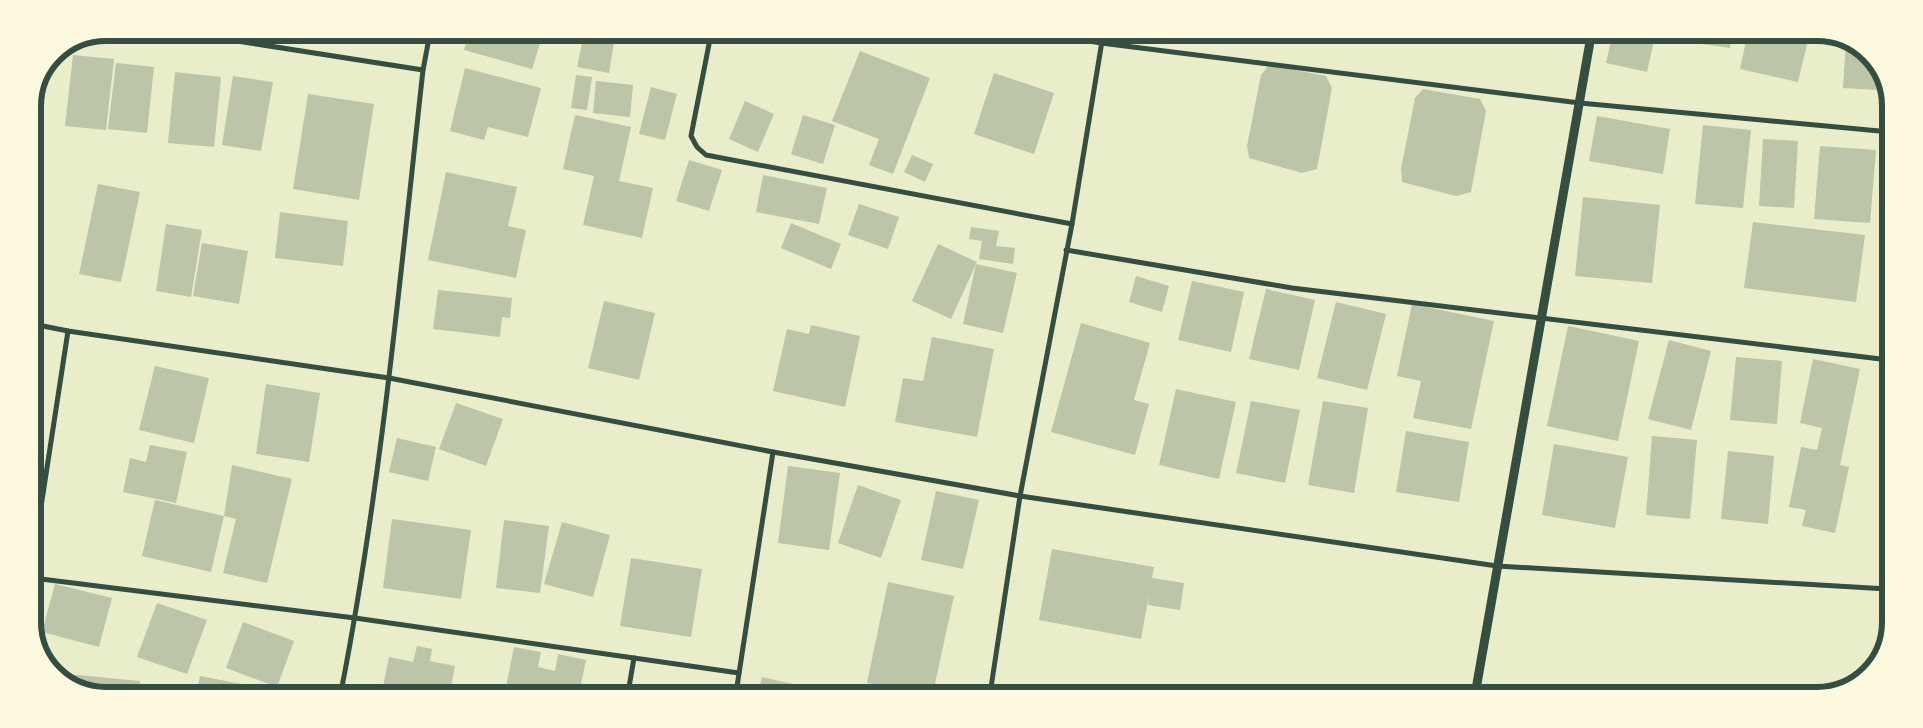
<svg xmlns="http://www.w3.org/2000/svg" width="1923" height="728" font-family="Poppins,sans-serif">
  <rect width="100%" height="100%" fill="#e9edc9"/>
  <g fill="#bcc5a7">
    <polygon points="469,33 543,34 532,69 464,50"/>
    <polygon points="584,34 615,37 609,73 577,67"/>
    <polygon points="1612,36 1655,36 1647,72 1606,63"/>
    <polygon points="1673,36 1732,36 1730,48 1673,40"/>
    <polygon points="1747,36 1809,36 1798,82 1740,69"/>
    <polygon points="1846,40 1875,61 1879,70 1878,90 1843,88"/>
    <polygon points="860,51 930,78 893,174 869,165 879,139 832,121"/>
    <polygon points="73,55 114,59 106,130 65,126"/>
    <polygon points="116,63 154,67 147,133 108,129"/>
    <polygon points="1269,65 1326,76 1332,88 1317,169 1302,173 1249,158 1247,146 1261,75"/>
    <polygon points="48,68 44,104 33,103 33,101"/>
    <polygon points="465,68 541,88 528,137 488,127 484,140 450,131"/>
    <polygon points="175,72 221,77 214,147 168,143"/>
    <polygon points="994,73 1054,93 1034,154 974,134"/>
    <polygon points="576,75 592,77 587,110 571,108"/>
    <polygon points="233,76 273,82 261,151 222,145"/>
    <polygon points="596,81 633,85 630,117 593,113"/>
    <polygon points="651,87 677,94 665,140 639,134"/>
    <polygon points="1423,89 1480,99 1486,111 1471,192 1456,196 1402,182 1401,169 1415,98"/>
    <polygon points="308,94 374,104 359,200 293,189"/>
    <polygon points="745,101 774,114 758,152 729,139"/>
    <polygon points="575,115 631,127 619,181 653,188 642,238 583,225 594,176 563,169"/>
    <polygon points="803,115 835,125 823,164 791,154"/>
    <polygon points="1597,116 1670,129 1663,174 1589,161"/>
    <polygon points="1703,125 1751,130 1743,208 1695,204"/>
    <polygon points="1763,139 1798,141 1794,208 1759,206"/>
    <polygon points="1820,146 1876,150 1870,223 1814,219"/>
    <polygon points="912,155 933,164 925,182 904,172"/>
    <polygon points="689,160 722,170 709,211 676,201"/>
    <polygon points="446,172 517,187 508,226 526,230 516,278 428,260"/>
    <polygon points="763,175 827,188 819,224 756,212"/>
    <polygon points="98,184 140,192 121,282 79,274"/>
    <polygon points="1583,197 1660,205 1652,283 1575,276"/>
    <polygon points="859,204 899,217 888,249 848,235"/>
    <polygon points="280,212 348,221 343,266 275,258"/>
    <polygon points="1753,222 1865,235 1856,302 1744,288"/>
    <polygon points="791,223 841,244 831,269 781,248"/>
    <polygon points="166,224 202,230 191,297 156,291"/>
    <polygon points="971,227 999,231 996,246 1015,248 1013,264 979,259 982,241 969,239"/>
    <polygon points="202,243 248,251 239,304 193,296"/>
    <polygon points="938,244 977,262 976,264 1017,273 1003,333 963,324 976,264 951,319 912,301"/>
    <polygon points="1136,276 1169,286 1162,312 1129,302"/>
    <polygon points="1192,281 1244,292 1231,352 1178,340"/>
    <polygon points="1266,289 1315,300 1299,370 1249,359"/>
    <polygon points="438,290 512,298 510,318 502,317 500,337 433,329"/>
    <polygon points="604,301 655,313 639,380 588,368"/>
    <polygon points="1336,302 1386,314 1367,390 1317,378"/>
    <polygon points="1412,304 1494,321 1471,429 1413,418 1421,381 1397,376"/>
    <polygon points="1081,323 1150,343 1134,400 1149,404 1135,455 1051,432"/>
    <polygon points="811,325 860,336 845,407 773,391 787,329 809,334"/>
    <polygon points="1568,326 1639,341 1618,441 1547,426"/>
    <polygon points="932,337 994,349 977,437 895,422 903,378 923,381"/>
    <polygon points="1669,340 1711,351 1691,430 1648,419"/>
    <polygon points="1736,357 1782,361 1777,424 1730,420"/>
    <polygon points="1813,359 1860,369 1840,465 1849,467 1835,533 1802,526 1806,510 1789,507 1801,447 1817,450 1822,428 1800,423"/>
    <polygon points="155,366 209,378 194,443 139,430"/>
    <polygon points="266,384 320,393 309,462 256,454"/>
    <polygon points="1176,389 1236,402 1219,479 1159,465"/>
    <polygon points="1251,401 1300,410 1285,483 1236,473"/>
    <polygon points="1323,401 1368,408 1354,493 1308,485"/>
    <polygon points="456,403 503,419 486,466 439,449"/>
    <polygon points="1406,431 1469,442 1459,502 1396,492"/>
    <polygon points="1652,436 1697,440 1690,519 1646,515"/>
    <polygon points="397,438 436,447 428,481 389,472"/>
    <polygon points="1554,444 1628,457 1615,528 1542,515"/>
    <polygon points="150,445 187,452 176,503 123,492 130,458 146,462"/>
    <polygon points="1728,451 1774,456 1768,524 1721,519"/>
    <polygon points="232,465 292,479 267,583 223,573 236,519 224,516"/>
    <polygon points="788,466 840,473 829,550 778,543"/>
    <polygon points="858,485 901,500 881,558 838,543"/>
    <polygon points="936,491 979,500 963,569 921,560"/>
    <polygon points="155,500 224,516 211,572 142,556"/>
    <polygon points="392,519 471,530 461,599 383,588"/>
    <polygon points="504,520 549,526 540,593 496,588"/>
    <polygon points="562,522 610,535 593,597 544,584"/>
    <polygon points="1052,549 1154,567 1152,578 1184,583 1180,610 1148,605 1149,595 1141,639 1039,620"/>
    <polygon points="631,558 702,569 691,637 620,626"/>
    <polygon points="888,582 954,596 933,693 918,693 867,683"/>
    <polygon points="55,584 112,598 99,647 42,632"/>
    <polygon points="157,603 207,620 187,674 137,657"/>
    <polygon points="243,622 294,641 277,687 226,668"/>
    <polygon points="417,646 432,649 430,661 455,666 450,692 382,692 389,657 413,662"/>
    <polygon points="514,647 541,652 538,667 555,671 558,654 586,660 579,693 505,692"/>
    <polygon points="68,674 140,681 139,692 82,692 67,681"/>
    <polygon points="200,676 278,691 278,692 197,692"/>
    <polygon points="762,677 828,692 828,693 758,693"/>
  </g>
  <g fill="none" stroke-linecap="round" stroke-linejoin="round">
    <g stroke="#344e41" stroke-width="5">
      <polyline points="186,33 423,70"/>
      <polyline points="711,34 691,136 697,147 706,155 1072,224"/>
      <polyline points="1055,35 1101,43 1580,103 1890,132"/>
      <polyline points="1066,250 1292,288 1889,360"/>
      <polyline points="33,324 68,331 389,378 773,452 1020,496 1497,566 1887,589"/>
      <polyline points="33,559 68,331"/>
      <polyline points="33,578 355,618 739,673"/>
      <polyline points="1885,589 1887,547"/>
      <path d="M341,692c40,-205 59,-414 82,-622l7,-37"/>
      <polyline points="628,693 634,658"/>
      <polyline points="736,693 773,452"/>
      <polyline points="990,694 1020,496 1072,224 1103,35"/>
    </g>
    <polyline stroke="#344e41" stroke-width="9" points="1475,695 1591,36"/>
  </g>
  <path d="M0 0H1923V728H0ZM106 41H1817A65 65 0 0 1 1882 106V622A65 65 0 0 1 1817 687H106A65 65 0 0 1 41 622V106A65 65 0 0 1 106 41Z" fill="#fefae0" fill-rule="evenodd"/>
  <path fill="none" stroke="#344e41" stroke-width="6" d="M106 41H1817A65 65 0 0 1 1882 106V622A65 65 0 0 1 1817 687H106A65 65 0 0 1 41 622V106A65 65 0 0 1 106 41Z"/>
</svg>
